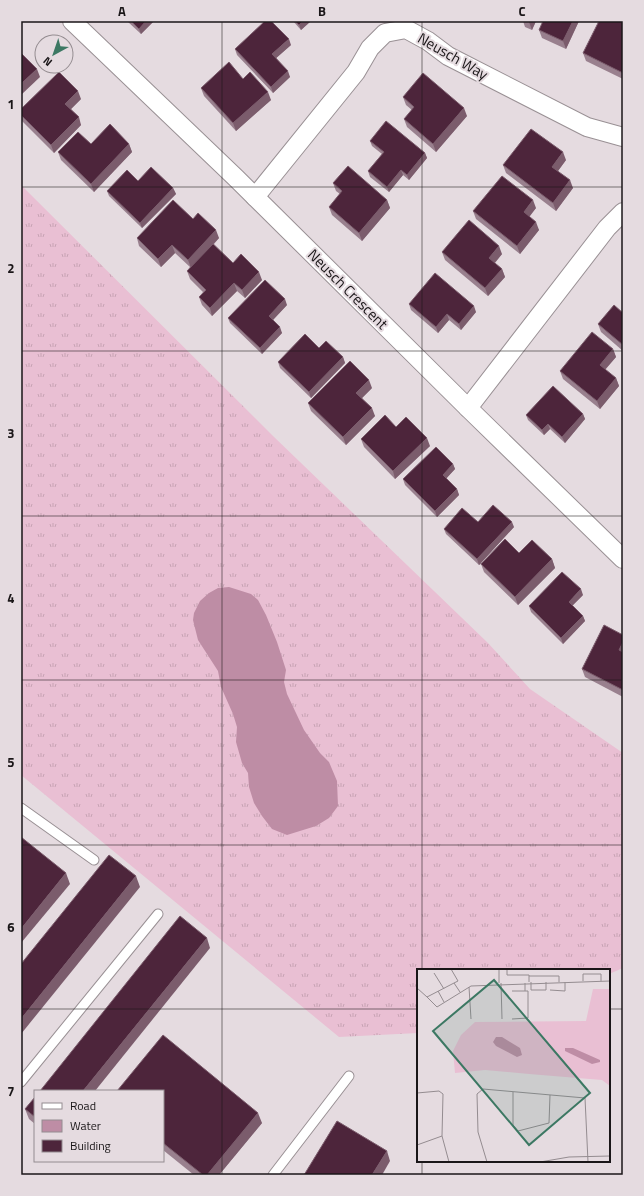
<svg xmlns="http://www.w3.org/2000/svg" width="644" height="1196" font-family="'Titillium Web',sans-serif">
  <defs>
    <pattern id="grass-tufts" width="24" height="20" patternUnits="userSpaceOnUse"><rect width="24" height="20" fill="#e9bfd3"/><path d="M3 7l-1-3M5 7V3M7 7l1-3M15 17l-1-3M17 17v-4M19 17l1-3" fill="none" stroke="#c7a3b4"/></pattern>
  </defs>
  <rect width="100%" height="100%" fill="#e5dbe0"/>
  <polygon fill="url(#grass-tufts)" points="21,185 273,436 488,643 530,689 623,753 623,968 609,974 609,970 418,970 418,1033 339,1037 21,775"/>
  <polygon fill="#be8da5" points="229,587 251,594 258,600 266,615 277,642 286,670 284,682 287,694 304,730 320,753 329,762 337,781 338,806 329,818 316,826 287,835 272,829 262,816 254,803 249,787 248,773 242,763 236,742 237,727 233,714 221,687 218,671 198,640 193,620 194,613 200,601 209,593 218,588"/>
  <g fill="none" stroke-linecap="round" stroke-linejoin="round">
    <defs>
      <g id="service">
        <polyline points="21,808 94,860"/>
        <polyline points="21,1082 158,914"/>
        <polyline points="273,1175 349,1076"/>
      </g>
      <g id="minor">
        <polyline points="72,21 236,178 468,408 623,559"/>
        <polyline points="255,197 356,72 370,48 385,33 406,29 428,41 448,56 587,127 623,137"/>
        <polyline points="468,408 607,228 623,212"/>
      </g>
    </defs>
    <use href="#service" stroke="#999094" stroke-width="11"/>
    <use href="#minor" stroke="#999094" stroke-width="20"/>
    <use href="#service" stroke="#fff" stroke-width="9"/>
    <use href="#minor" stroke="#fff" stroke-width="18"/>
  </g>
  <g fill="#99808e">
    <polygon points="127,21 154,21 141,34"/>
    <polygon points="293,21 311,21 301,30"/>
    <polygon points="523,21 536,21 532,30 525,27"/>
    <polygon points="542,21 579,21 566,49 542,38 539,30 543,22"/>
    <polygon points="623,21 623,79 586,61 583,53"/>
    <polygon points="291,45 276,58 290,77 273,93 237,55 235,49"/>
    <polygon points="243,79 271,100 236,131 204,96 201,88"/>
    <polygon points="403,97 467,116 436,152 407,127 404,119 412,110 406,105"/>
    <polygon points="81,99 71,109 81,125 54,153 21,120 21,109"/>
    <polygon points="370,141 425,153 427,158 409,180 403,175 389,192 370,177 368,171 382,154 372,146"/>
    <polygon points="129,144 132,152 94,192 61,160 58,152"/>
    <polygon points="566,160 558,171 573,188 556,211 506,173 503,165"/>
    <polygon points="138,181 173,188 176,194 142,228 109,196 107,191"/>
    <polygon points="333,183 387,200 390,208 362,241 332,215 329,207 340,194 336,191"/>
    <polygon points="536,208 529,216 539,230 520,254 476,219 473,211"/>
    <polygon points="193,219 219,238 214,244 233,263 262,280 245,298 237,291 212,316 202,305 199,297 203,292 190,279 187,271 190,267 175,253 161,267 139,246 137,238"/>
    <polygon points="442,252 502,254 495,263 502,269 505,277 488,296 445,260"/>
    <polygon points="409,304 476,312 461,330 449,320 438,333 411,310"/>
    <polygon points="287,305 273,320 282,333 262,354 230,323 228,318"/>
    <polygon points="623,313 623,351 601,332 598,324"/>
    <polygon points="319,348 343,357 345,363 311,398 280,368 278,362"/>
    <polygon points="613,349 616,357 605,370 616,378 619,386 600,409 563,379 560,371"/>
    <polygon points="372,388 362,398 375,416 346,445 311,411 308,403"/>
    <polygon points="583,414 585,419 565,443 550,429 544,435 528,420 526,415"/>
    <polygon points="361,439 430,446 395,479 364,447"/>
    <polygon points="453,464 455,469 446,478 457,489 459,495 437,517 405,485 403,479"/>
    <polygon points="478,522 514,527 481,563 519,553 552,559 555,568 518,605 484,572 481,564 479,565 446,534 444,529"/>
    <polygon points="583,595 572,606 583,616 585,621 563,644 531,612 529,606"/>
    <polygon points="623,635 623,697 585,677 582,669"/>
    <polygon points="163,1091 262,1123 219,1175 194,1175 163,1150"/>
    <polygon points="35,1097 35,1124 29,1119 25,1109"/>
  </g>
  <g fill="#7b5c6c">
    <polygon points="146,21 154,21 141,34 139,29"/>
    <polygon points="303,21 311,21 301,30 299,25"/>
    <polygon points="530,21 536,21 532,30 529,22"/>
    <polygon points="573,21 579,21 566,49 563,41"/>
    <polygon points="289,39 291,45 274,60 272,54"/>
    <polygon points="37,69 40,77 21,95 21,84"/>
    <polygon points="288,71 290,77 273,93 271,87"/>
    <polygon points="78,91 81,99 68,112 65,104"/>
    <polygon points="268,92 271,100 236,131 233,123"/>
    <polygon points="464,108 467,116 436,152 433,144"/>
    <polygon points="79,117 81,125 54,153 51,145"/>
    <polygon points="129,144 132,152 94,192 91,184"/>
    <polygon points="563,152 566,160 555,175 552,167"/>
    <polygon points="425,153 427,158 409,180 407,175"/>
    <polygon points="401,170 403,175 389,192 387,187"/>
    <polygon points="570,180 573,188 556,211 553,203"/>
    <polygon points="173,188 176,194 142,228 140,223"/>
    <polygon points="387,200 390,208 362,241 359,233"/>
    <polygon points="533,200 536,208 527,220 524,212"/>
    <polygon points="536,222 539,230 520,254 517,246"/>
    <polygon points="216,230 219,238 191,268 188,260"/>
    <polygon points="172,245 175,253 161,267 158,259"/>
    <polygon points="499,246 502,254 492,266 489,258"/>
    <polygon points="502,269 505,277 488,296 485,288"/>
    <polygon points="259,272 262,280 245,298 242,290"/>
    <polygon points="234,283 237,291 212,316 210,308"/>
    <polygon points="285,299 287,305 271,322 269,316"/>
    <polygon points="474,306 476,312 461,330 459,324"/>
    <polygon points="447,314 449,320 438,333 436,327"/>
    <polygon points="280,327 282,333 262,354 260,348"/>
    <polygon points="613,349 616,357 602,373 600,365"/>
    <polygon points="343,357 345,363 311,398 309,392"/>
    <polygon points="616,378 619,386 600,409 597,401"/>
    <polygon points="369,380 372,388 359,401 356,393"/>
    <polygon points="372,408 375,416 346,445 343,437"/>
    <polygon points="583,414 585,419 565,443 562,437"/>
    <polygon points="548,424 550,429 544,435 542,430"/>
    <polygon points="427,438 430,446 395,479 393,471"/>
    <polygon points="453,464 455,469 445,480 443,475"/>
    <polygon points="457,489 459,495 437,517 435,511"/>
    <polygon points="512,522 514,527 479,565 477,559"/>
    <polygon points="552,559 555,568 518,605 515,597"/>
    <polygon points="581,589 583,595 571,607 569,602"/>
    <polygon points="583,616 585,621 563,644 561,638"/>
    <polygon points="623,642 623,656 619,650"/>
    <polygon points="66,873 70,884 21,943 21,929"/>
    <polygon points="136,876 140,887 21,1034 21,1019"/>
    <polygon points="207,938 210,948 95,1091 83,1091"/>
    <polygon points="258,1113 262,1123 219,1175 207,1175"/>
    <polygon points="387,1151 390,1161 382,1175 372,1175"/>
  </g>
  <g fill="#4d253b" stroke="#7b5c6c">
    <polygon points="131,21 146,21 139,29"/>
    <polygon points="265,21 271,21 289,39 272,54 288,71 271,87 235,49"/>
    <polygon points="295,21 303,21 299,25"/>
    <polygon points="543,21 573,21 563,41 539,30"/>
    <polygon points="599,21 623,21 623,73 583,53"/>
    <polygon points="21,53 37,69 21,84"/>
    <polygon points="229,62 243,79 250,72 268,92 233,123 201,88"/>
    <polygon points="59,72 78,91 65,104 79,117 51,145 21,115 21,109"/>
    <polygon points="423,73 464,108 433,144 404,119 414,107 403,97"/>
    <polygon points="386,121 425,153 407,175 401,170 387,187 368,171 384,152 370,141"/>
    <polygon points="110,124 129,144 91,184 58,152 78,132 91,144"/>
    <polygon points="531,129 563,152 552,167 570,180 553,203 503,165"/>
    <polygon points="348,166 387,200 359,233 329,207 342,191 333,183"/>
    <polygon points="151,167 173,188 140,223 107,191 127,170 138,181"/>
    <polygon points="502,176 533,200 524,212 536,222 517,246 473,211"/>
    <polygon points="173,200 193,219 198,213 216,230 188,260 172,245 158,259 137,238"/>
    <polygon points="469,220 499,246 489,258 502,269 485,288 442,252"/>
    <polygon points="213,244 233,263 241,254 259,272 242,290 234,283 210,308 199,297 206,290 187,271"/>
    <polygon points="435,273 474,306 459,324 447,314 436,327 409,304"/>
    <polygon points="265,280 285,299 269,316 280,327 260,348 228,318"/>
    <polygon points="614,305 623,313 623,345 598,324"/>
    <polygon points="592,332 613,349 600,365 616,378 597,401 560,371"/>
    <polygon points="305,334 319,348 326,341 343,357 309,392 278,362"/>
    <polygon points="350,361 369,380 356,393 372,408 343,437 308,403"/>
    <polygon points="553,386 583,414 562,437 548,424 542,430 526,415"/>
    <polygon points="385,415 396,427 406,417 427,438 393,471 361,439"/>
    <polygon points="436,447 453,464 443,475 457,489 435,511 403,479"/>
    <polygon points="493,505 512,522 477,559 444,529 462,508 478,522"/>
    <polygon points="505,539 519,553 532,540 552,559 515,597 481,564"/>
    <polygon points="562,572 581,589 569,602 583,616 561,638 529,606"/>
    <polygon points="604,625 623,635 623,642 619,650 623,652 623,690 582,669"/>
    <polygon points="21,837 66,873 21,929"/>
    <polygon points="109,855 136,876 21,1019 21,964"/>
    <polygon points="180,916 207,938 83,1091 40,1091"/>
    <polygon points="163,1035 258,1113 207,1175 203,1175 163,1143 163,1091 117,1091"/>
    <polygon points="35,1097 35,1117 25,1109"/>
    <polygon points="337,1121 387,1151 372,1175 304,1175"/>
  </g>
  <path fill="none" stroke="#1a1618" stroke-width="1" stroke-opacity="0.55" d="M222,21v1154M422,21v949M21,187h602M21,351h602M21,516h602M21,680h602M21,845h602M21,1009h397M609,1009h14M422,1161v14"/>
  <g text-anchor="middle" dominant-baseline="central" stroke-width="4" stroke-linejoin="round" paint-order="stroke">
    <g font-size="15" fill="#1a1618" stroke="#e5dbe0">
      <text transform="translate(453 56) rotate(30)">Neusch Way</text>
      <text transform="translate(348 289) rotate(45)">Neusch Crescent</text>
    </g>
  </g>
  <g transform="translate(417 969)">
    <rect width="193" height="193" fill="#e5dbe0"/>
    <path d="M176,20h17v97l-8,-6 -73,-6 -44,-4 -30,3 -2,-22 8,-16 14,-13 111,-1z" fill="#e9bfd3"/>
    <path d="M79,68h6l18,11 2,7 -5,2 -21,-11 -3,-4zM156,79l27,12v2l-8,2 -27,-13v-3z" fill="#be8da5"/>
    <path fill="none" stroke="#948c90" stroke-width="1" d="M34,0l7,12 -4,2 6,9M82,0v14M90,0v6h22v7M17,4l10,16M112,7h30v6M166,12v-7h18v7M114,13v8h15v-8M37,14l-27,14 10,10 34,-21 139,-5M84,14l1,36M52,18l2,32M0,19l10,9M133,21l15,1v-9M21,22l6,11M95,22h13v-8M95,50l16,-1v-27h-3M96,123v33l5,6 31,-8 1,-28M0,124l22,-2 4,3 -1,42 7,26M0,176l25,-9M70,193l-9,-30 -1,-38 6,-5 102,9 3,64M123,193l29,-5 41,-1"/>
    <path fill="#3c7863" fill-opacity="0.15" stroke="#3c7863" stroke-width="2" d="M77,11l96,113 -61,52 -96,-114z"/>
    <rect width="193" height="193" fill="none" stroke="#1a1618" stroke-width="2"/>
  </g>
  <rect width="644" height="1196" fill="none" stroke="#e5dbe0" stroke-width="44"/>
  <rect x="34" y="1090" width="130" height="72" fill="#e5dbe0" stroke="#948c90"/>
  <rect x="42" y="1103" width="20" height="6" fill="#ffffff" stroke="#948c90"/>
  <text x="70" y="1110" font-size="12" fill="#1a1618">Road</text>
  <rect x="42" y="1120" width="20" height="12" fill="#be8da5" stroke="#948c90"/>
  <text x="70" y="1130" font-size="12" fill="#1a1618">Water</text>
  <rect x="42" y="1140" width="20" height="12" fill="#4d253b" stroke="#948c90"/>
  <text x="70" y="1150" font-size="12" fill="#1a1618">Building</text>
  <g transform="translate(54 54) rotate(220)"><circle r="19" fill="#e5dbe0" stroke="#948c90"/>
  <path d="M0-3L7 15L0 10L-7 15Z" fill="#3c7863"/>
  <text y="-6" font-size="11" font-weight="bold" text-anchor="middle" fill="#1a1618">N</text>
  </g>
  <rect x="22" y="22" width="600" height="1152" fill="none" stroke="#1a1618" stroke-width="1.5"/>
  <g font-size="13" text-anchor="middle" font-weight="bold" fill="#1a1618">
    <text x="122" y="16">A</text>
    <text x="322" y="16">B</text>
    <text x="522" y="16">C</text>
    <text x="11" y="109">1</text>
    <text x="11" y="273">2</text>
    <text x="11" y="438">3</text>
    <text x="11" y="603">4</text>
    <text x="11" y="767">5</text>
    <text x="11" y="932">6</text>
    <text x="11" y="1096">7</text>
  </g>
</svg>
